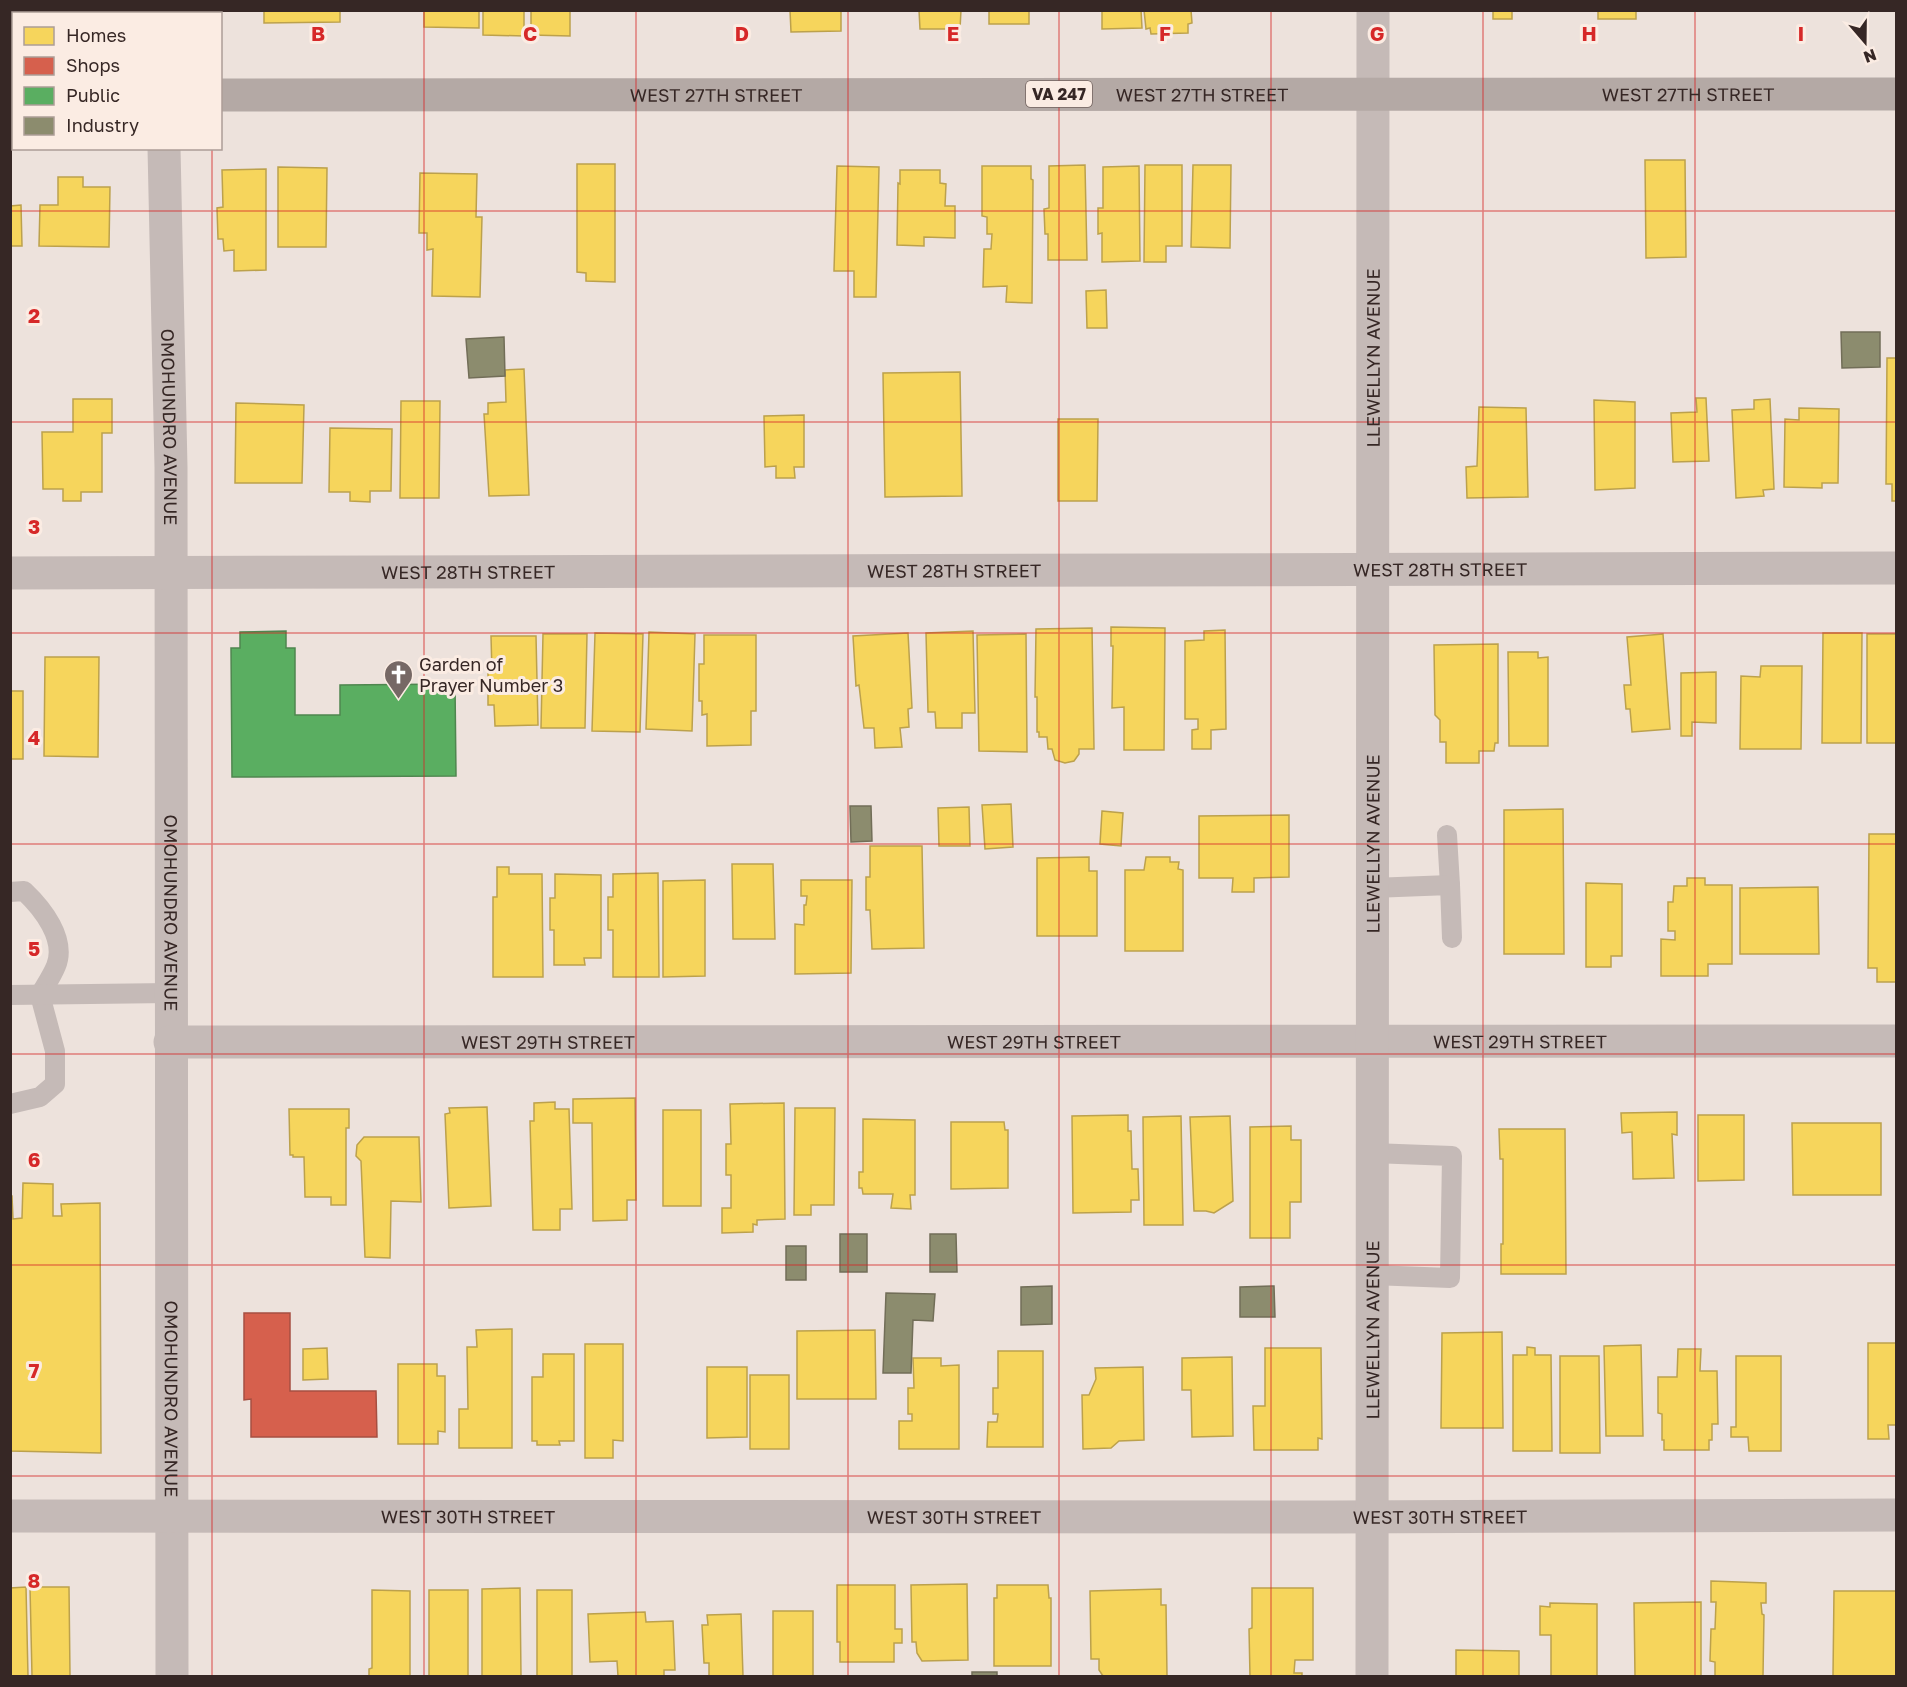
<svg xmlns="http://www.w3.org/2000/svg" width="1907" height="1687" font-family="'Golos Text',sans-serif">
  <rect width="100%" height="100%" fill="#ede2dc"/>
  <g fill="#f6d55c" stroke="#bca14c" stroke-width="1.5">
    <rect x="52" y="10" width="65" height="4"/>
    <polygon points="264,10 340,10 340,22 264,23"/>
    <polygon points="424,10 479,10 479,28 424,27"/>
    <polygon points="483,10 524,10 524,36 483,35"/>
    <polygon points="531,10 570,10 570,36 531,35"/>
    <polygon points="790,10 841,10 841,31 791,32"/>
    <polygon points="919,10 961,10 960,29 920,29"/>
    <polygon points="989,10 1031,10 1029,11 1029,24 989,24"/>
    <polygon points="1102,10 1141,10 1142,28 1102,29"/>
    <polygon points="1144,10 1191,10 1192,23 1188,24 1188,33 1151,34 1150,28 1146,29"/>
    <rect x="1493" y="10" width="19" height="9"/>
    <rect x="1598" y="10" width="38" height="9"/>
    <polygon points="1645,160 1685,160 1686,257 1646,258"/>
    <polygon points="577,164 615,164 615,282 586,281 586,273 577,272"/>
    <polygon points="1085,165 1087,260 1048,260 1048,234 1045,234 1044,209 1049,208 1049,166"/>
    <polygon points="1145,165 1182,165 1182,246 1166,246 1166,262 1144,262"/>
    <polygon points="1193,165 1231,165 1230,248 1191,247"/>
    <polygon points="837,166 879,167 876,297 854,297 854,271 834,271"/>
    <polygon points="982,166 1031,166 1031,179 1033,180 1032,303 1006,302 1007,286 983,287 984,249 991,249 992,234 987,234 987,217 982,216"/>
    <polygon points="1139,166 1140,261 1102,262 1102,233 1098,234 1098,208 1103,208 1103,167"/>
    <polygon points="278,167 327,168 326,247 278,247"/>
    <polygon points="266,169 266,270 234,271 234,250 224,251 223,239 218,239 217,208 223,207 222,170"/>
    <polygon points="900,170 940,170 940,183 946,184 945,206 955,206 955,238 924,237 924,246 897,245 898,183 900,184"/>
    <polygon points="420,173 477,174 476,217 482,217 480,297 432,296 433,249 427,250 427,233 419,233"/>
    <polygon points="58,177 83,177 83,187 110,187 109,247 39,246 40,205 58,205"/>
    <polygon points="21,205 22,246 10,246 10,206"/>
    <polygon points="1106,290 1107,328 1087,328 1086,291"/>
    <polygon points="1887,358 1896,358 1896,501 1892,501 1892,484 1886,484"/>
    <polygon points="524,369 529,495 489,496 484,414 488,414 488,403 506,402 505,370"/>
    <polygon points="960,372 962,496 885,497 883,373"/>
    <polygon points="1696,398 1706,398 1709,461 1673,462 1671,413 1697,412"/>
    <polygon points="73,399 112,399 112,433 102,433 102,492 81,492 81,501 63,501 63,489 43,489 42,432 73,432"/>
    <polygon points="1770,399 1774,489 1763,490 1764,496 1736,498 1732,410 1754,409 1754,400"/>
    <polygon points="1594,400 1635,402 1635,488 1595,490"/>
    <polygon points="401,401 440,401 439,498 400,498"/>
    <polygon points="236,403 304,405 302,483 235,483"/>
    <polygon points="1479,407 1526,408 1528,497 1467,498 1466,467 1477,466"/>
    <polygon points="1799,408 1839,409 1838,483 1822,483 1822,488 1784,487 1785,419 1799,420"/>
    <polygon points="804,415 804,467 794,467 795,478 776,478 776,466 765,467 764,416"/>
    <polygon points="1058,419 1098,419 1097,501 1058,501"/>
    <polygon points="330,428 392,429 391,491 370,491 370,502 350,501 350,492 329,492"/>
    <polygon points="1111,627 1165,628 1164,750 1124,750 1124,707 1112,708 1113,646 1111,646"/>
    <polygon points="1092,628 1094,749 1079,749 1079,754 1074,761 1065,763 1055,760 1052,749 1048,749 1047,737 1039,737 1039,732 1037,732 1037,697 1035,697 1036,629"/>
    <polygon points="1225,630 1226,729 1211,730 1211,749 1192,749 1192,730 1198,729 1198,719 1185,719 1185,641 1204,640 1204,631"/>
    <polygon points="973,631 975,713 962,713 962,728 936,728 935,712 928,712 926,633"/>
    <polygon points="649,632 695,634 692,731 646,729"/>
    <polygon points="595,633 643,634 640,732 592,731"/>
    <polygon points="908,633 912,708 908,709 909,727 900,728 902,747 875,748 874,728 864,728 859,685 856,686 853,636"/>
    <polygon points="1823,633 1862,633 1861,743 1822,743"/>
    <polygon points="543,634 587,634 585,728 541,728"/>
    <polygon points="1026,634 1027,752 979,751 977,635"/>
    <polygon points="1663,634 1670,729 1632,732 1630,709 1626,709 1624,685 1631,685 1627,637"/>
    <rect x="1867" y="634" width="29" height="109"/>
    <polygon points="704,635 756,635 756,711 751,711 751,745 707,746 707,714 702,715 702,701 699,701 699,664 704,664"/>
    <polygon points="491,636 536,636 538,725 495,726 494,705 488,705 488,673 492,673"/>
    <polygon points="1498,644 1498,743 1495,743 1494,751 1479,751 1479,763 1446,763 1446,742 1440,742 1440,720 1435,715 1434,645"/>
    <polygon points="1508,652 1538,652 1538,658 1548,657 1548,746 1509,746"/>
    <polygon points="45,657 99,657 98,757 44,756"/>
    <polygon points="1761,666 1802,666 1801,749 1740,749 1741,676 1760,677"/>
    <polygon points="1716,672 1716,723 1692,722 1692,736 1681,736 1681,673"/>
    <rect x="10" y="691" width="13" height="68"/>
    <polygon points="1011,804 1013,847 985,849 982,805"/>
    <polygon points="969,807 970,846 939,846 938,808"/>
    <polygon points="1563,809 1564,954 1504,954 1504,810"/>
    <polygon points="1102,811 1123,813 1121,846 1100,844"/>
    <polygon points="1289,815 1289,877 1254,878 1254,892 1232,892 1233,878 1199,878 1199,816"/>
    <polygon points="1869,834 1896,834 1896,982 1877,982 1877,968 1868,968"/>
    <polygon points="870,846 922,846 924,948 872,949 870,910 866,910 866,877 870,877"/>
    <polygon points="1089,857 1089,871 1097,871 1097,936 1037,936 1037,858"/>
    <polygon points="1146,857 1170,857 1170,862 1179,862 1178,869 1183,870 1183,951 1125,951 1125,870 1144,870"/>
    <polygon points="732,864 773,864 775,939 733,939"/>
    <polygon points="497,867 509,867 509,874 542,874 543,977 493,977 493,897 497,897"/>
    <polygon points="658,873 659,977 613,977 613,930 608,930 608,897 613,897 613,874"/>
    <polygon points="555,874 601,875 601,958 584,958 585,965 554,965 554,930 550,930 550,898 555,898"/>
    <polygon points="1687,878 1705,878 1705,885 1732,885 1732,964 1708,964 1708,976 1661,976 1661,939 1675,940 1675,931 1668,931 1668,902 1673,902 1674,886 1687,886"/>
    <polygon points="705,880 705,976 663,977 663,881"/>
    <polygon points="801,880 852,880 851,973 795,974 795,924 804,925 804,905 806,905 807,896 801,896"/>
    <polygon points="1586,883 1622,884 1622,956 1611,956 1611,967 1586,967"/>
    <polygon points="1818,887 1819,954 1740,954 1740,888"/>
    <polygon points="635,1098 636,1200 627,1200 627,1220 593,1221 592,1123 573,1123 573,1099"/>
    <polygon points="555,1102 555,1109 569,1109 572,1209 560,1209 560,1230 533,1230 530,1121 534,1121 534,1103"/>
    <polygon points="784,1103 785,1219 757,1220 757,1225 753,1224 753,1232 722,1233 722,1208 731,1208 731,1175 726,1175 726,1144 731,1144 730,1104"/>
    <polygon points="487,1107 491,1206 449,1208 445,1114 450,1113 449,1108"/>
    <polygon points="795,1108 835,1108 834,1205 811,1205 811,1215 794,1215"/>
    <polygon points="289,1109 349,1109 349,1128 346,1128 346,1205 331,1205 331,1197 305,1197 304,1157 293,1157 293,1155 290,1155"/>
    <rect x="663" y="1110" width="38" height="96"/>
    <polygon points="1677,1112 1677,1135 1672,1134 1674,1178 1633,1179 1632,1132 1622,1133 1621,1113"/>
    <polygon points="1128,1115 1128,1131 1131,1131 1132,1169 1138,1169 1139,1200 1131,1200 1131,1212 1073,1213 1072,1116"/>
    <polygon points="1698,1115 1744,1115 1744,1180 1698,1181"/>
    <polygon points="1181,1116 1183,1225 1144,1225 1143,1117"/>
    <polygon points="1230,1116 1233,1201 1214,1213 1206,1211 1194,1211 1190,1117"/>
    <polygon points="863,1119 915,1120 915,1195 910,1195 911,1209 891,1208 893,1194 863,1194 862,1188 859,1188 859,1172 863,1172"/>
    <polygon points="951,1122 1004,1122 1005,1130 1008,1130 1008,1188 951,1189"/>
    <polygon points="1792,1123 1881,1123 1881,1195 1793,1195"/>
    <polygon points="1291,1126 1291,1140 1301,1140 1301,1202 1290,1202 1290,1238 1250,1238 1250,1127"/>
    <polygon points="1499,1129 1565,1129 1566,1274 1501,1274 1501,1244 1503,1244 1503,1159 1500,1159"/>
    <polygon points="364,1137 419,1137 421,1202 391,1201 390,1258 365,1257 361,1161 356,1156 357,1145"/>
    <polygon points="23,1183 53,1184 53,1216 62,1216 61,1204 100,1203 101,1453 10,1451 10,1196 12,1196 13,1219 22,1218"/>
    <polygon points="512,1329 512,1448 459,1448 459,1409 468,1409 467,1347 477,1347 476,1330"/>
    <polygon points="875,1330 876,1399 797,1399 797,1331"/>
    <polygon points="1502,1332 1503,1428 1441,1428 1442,1333"/>
    <polygon points="1868,1343 1896,1343 1896,1425 1888,1425 1889,1439 1868,1439"/>
    <polygon points="585,1344 623,1344 623,1441 613,1440 613,1458 585,1458"/>
    <polygon points="1641,1345 1643,1436 1606,1436 1604,1346"/>
    <polygon points="1527,1347 1535,1348 1535,1355 1551,1355 1552,1451 1513,1451 1513,1355 1527,1355"/>
    <polygon points="327,1348 328,1379 303,1380 303,1349"/>
    <polygon points="1265,1348 1321,1348 1322,1439 1318,1438 1318,1450 1254,1450 1253,1406 1265,1406"/>
    <polygon points="1678,1349 1701,1349 1700,1371 1717,1371 1718,1424 1712,1424 1712,1440 1709,1440 1709,1450 1664,1450 1664,1440 1662,1440 1662,1414 1658,1413 1658,1377 1677,1377"/>
    <polygon points="998,1351 1043,1351 1043,1447 987,1447 988,1422 997,1422 998,1414 993,1414 993,1388 998,1388"/>
    <polygon points="543,1354 574,1354 574,1441 559,1441 560,1445 537,1445 537,1441 532,1441 532,1377 543,1377"/>
    <polygon points="1560,1356 1599,1356 1600,1453 1560,1453"/>
    <polygon points="1736,1356 1781,1356 1781,1451 1749,1451 1748,1437 1731,1437 1731,1427 1736,1427"/>
    <polygon points="1232,1357 1233,1436 1192,1437 1191,1390 1182,1390 1182,1358"/>
    <polygon points="913,1358 941,1358 941,1366 959,1365 959,1449 899,1449 899,1421 912,1421 912,1414 908,1414 908,1388 914,1388"/>
    <polygon points="398,1364 437,1364 437,1376 445,1376 445,1432 438,1431 438,1444 398,1444"/>
    <polygon points="707,1367 747,1367 747,1437 707,1438"/>
    <polygon points="1143,1367 1144,1440 1119,1441 1111,1448 1083,1449 1082,1395 1089,1395 1096,1379 1095,1368"/>
    <rect x="750" y="1375" width="39" height="74"/>
    <polygon points="1711,1581 1766,1583 1766,1603 1761,1603 1762,1614 1764,1615 1763,1676 1715,1676 1715,1662 1710,1661 1711,1629 1715,1629 1716,1602 1711,1602"/>
    <polygon points="967,1584 968,1660 922,1661 917,1653 916,1642 912,1642 911,1585"/>
    <polygon points="837,1585 895,1585 895,1629 902,1629 902,1643 894,1643 894,1662 840,1662 840,1642 837,1642"/>
    <polygon points="997,1585 1048,1585 1049,1598 1051,1598 1051,1666 994,1666 994,1598 997,1598"/>
    <polygon points="26,1587 28,1676 10,1676 10,1588"/>
    <polygon points="30,1587 69,1587 70,1676 32,1676"/>
    <polygon points="520,1588 521,1676 482,1676 482,1589"/>
    <polygon points="1252,1588 1313,1588 1313,1660 1295,1660 1294,1673 1302,1673 1302,1676 1250,1676 1249,1629 1252,1628"/>
    <polygon points="1161,1589 1161,1605 1166,1605 1167,1676 1103,1676 1099,1670 1099,1659 1091,1659 1090,1591"/>
    <polygon points="372,1590 410,1591 410,1676 369,1676 369,1669 372,1668"/>
    <rect x="429" y="1590" width="39" height="86"/>
    <rect x="537" y="1590" width="35" height="86"/>
    <polygon points="1834,1591 1896,1591 1896,1676 1833,1676"/>
    <polygon points="1701,1602 1701,1676 1635,1676 1634,1603"/>
    <polygon points="1550,1603 1597,1604 1597,1676 1551,1676 1551,1635 1540,1635 1540,1606 1550,1607"/>
    <rect x="773" y="1611" width="40" height="65"/>
    <polygon points="645,1612 646,1622 673,1621 675,1670 664,1670 664,1676 618,1676 617,1661 590,1662 588,1614"/>
    <polygon points="741,1614 743,1676 709,1676 709,1663 704,1663 702,1625 708,1625 707,1615"/>
    <polygon points="1456,1650 1519,1651 1519,1676 1456,1676"/>
  </g>
  <polygon fill="#d6604d" stroke="#a64f41" stroke-width="1.5" points="244,1313 290,1313 290,1391 376,1391 377,1437 251,1437 251,1399 244,1400"/>
  <polygon fill="#5aae61" stroke="#4f864f" stroke-width="1.5" points="286,631 286,648 295,648 295,715 340,715 340,685 455,684 456,776 232,777 231,648 240,648 240,632"/>
  <g fill="#8c8c6e" stroke="#726e58" stroke-width="1.5">
    <polygon points="1841,332 1880,332 1880,367 1842,368"/>
    <polygon points="504,337 505,376 469,378 466,339"/>
    <polygon points="850,806 871,806 872,841 851,842"/>
    <rect x="840" y="1234" width="27" height="38"/>
    <polygon points="930,1234 956,1234 957,1272 930,1272"/>
    <rect x="786" y="1246" width="20" height="34"/>
    <polygon points="1052,1286 1052,1324 1021,1325 1021,1287"/>
    <polygon points="1274,1286 1275,1317 1240,1317 1240,1287"/>
    <polygon points="886,1293 935,1294 933,1321 913,1320 911,1373 883,1373"/>
    <rect x="972" y="1672" width="25" height="4"/>
  </g>
  <g fill="none" stroke-linecap="round" stroke-linejoin="round">
    <g stroke="#c5bab7" stroke-width="20">
      <polyline points="1447,835 1450,885"/>
      <polyline points="1372,888 1450,885 1452,938"/>
      <path d="M10,892l14,-1c18,17 43,48 32,75 -4,10 -11,20 -16,29l15,56v33l-15,13 -30,7"/>
      <polyline points="10,995 170,993"/>
      <polyline points="1372,1153 1452,1156 1450,1278 1372,1275"/>
    </g>
    <g stroke="#c5bab7" stroke-width="33">
      <polyline points="162,10 162,14"/>
      <path id="s1" d="M164,148l7,319 1,1209"/>
      <path id="s2" d="M10,573l1886,-5"/>
      <path id="s3" d="M170,1042l1726,-1"/>
      <path id="s4" d="M10,1516l1324,1 562,-2"/>
    </g>
    <path stroke="#c5bab7" stroke-width="33" id="s5" d="M1372,1676l1,-1666"/>
    <g stroke="#b4a9a5" stroke-width="33">
      <polyline points="10,94 14,94"/>
      <path id="s6" d="M220,95l1676,-1"/>
    </g>
  </g>
  <path fill="none" stroke="#d62828" stroke-width="1.5" stroke-opacity="0.55" d="M212,10v4M424,10v1666M636,10v1666M848,10v1666M1059,10v1666M1271,10v1666M1483,10v1666M1695,10v1666M212,148v1528M10,211h1886M10,422h1886M10,633h1886M10,844h1886M10,1054h1886M10,1265h1886M10,1476h1886"/>
  <defs>
    <symbol id="church-pin" viewBox="-11 -11 22 30"><path d="M0 17L-7.5 6A9.5 9.5 0 1 1 7.5 6Z" fill="#766865" stroke="#fbece3"/><path d="M-1.2-6h2.4v3.5h3.3v2.4h-3.3V6h-2.4V-.1h-3.3v-2.4h3.3Z" fill="#fff"/></symbol>
  </defs>
  <g fill-rule="evenodd">
    <use href="#church-pin" x="382" y="658" width="33" height="45"/>
  </g>
  <g text-anchor="middle" dominant-baseline="central" stroke-width="6" stroke-linejoin="round" paint-order="stroke">
    <rect fill="#fbece3" stroke="#71625e" stroke-width="1.5" x="1026" y="81" width="66" height="26" rx="4.5"/>
    <g font-size="16" font-weight="bold" fill="#362725">
      <text x="1059" y="94">VA 247</text>
    </g>
    <g font-size="18" fill="#362725" stroke="#fbece3">
      <text stroke="none"><textPath href="#s6" startOffset="496">WEST 27TH STREET</textPath></text>
      <text stroke="none"><textPath href="#s6" startOffset="982">WEST 27TH STREET</textPath></text>
      <text stroke="none"><textPath href="#s6" startOffset="1468">WEST 27TH STREET</textPath></text>
      <text stroke="none"><textPath href="#s5" startOffset="1318">LLEWELLYN AVENUE</textPath></text>
      <text stroke="none"><textPath href="#s1" startOffset="279">OMOHUNDRO AVENUE</textPath></text>
      <text stroke="none"><textPath href="#s2" startOffset="1430">WEST 28TH STREET</textPath></text>
      <text stroke="none"><textPath href="#s2" startOffset="944">WEST 28TH STREET</textPath></text>
      <text stroke="none"><textPath href="#s2" startOffset="458">WEST 28TH STREET</textPath></text>
      <text stroke="none"><textPath href="#s5" startOffset="832">LLEWELLYN AVENUE</textPath></text>
      <text stroke="none"><textPath href="#s1" startOffset="765">OMOHUNDRO AVENUE</textPath></text>
      <text stroke="none"><textPath href="#s3" startOffset="864">WEST 29TH STREET</textPath></text>
      <text stroke="none"><textPath href="#s3" startOffset="1350">WEST 29TH STREET</textPath></text>
      <text stroke="none"><textPath href="#s3" startOffset="378">WEST 29TH STREET</textPath></text>
      <text stroke="none"><textPath href="#s5" startOffset="346">LLEWELLYN AVENUE</textPath></text>
      <text stroke="none"><textPath href="#s1" startOffset="1251">OMOHUNDRO AVENUE</textPath></text>
      <text stroke="none"><textPath href="#s4" startOffset="458">WEST 30TH STREET</textPath></text>
      <text stroke="none"><textPath href="#s4" startOffset="944">WEST 30TH STREET</textPath></text>
      <text stroke="none"><textPath href="#s4" startOffset="1430">WEST 30TH STREET</textPath></text>
    </g>
    <g font-size="18" fill="#362725" stroke="#fbece3" text-anchor="start">
      <text x="419" y="664">Garden of<tspan x="419" dy="21">Prayer Number 3</tspan></text>
    </g>
  </g>
  <g font-size="20" text-anchor="middle" font-weight="bold" fill="#d62828" stroke="#fbece3" stroke-width="6" stroke-linejoin="round" paint-order="stroke">
    <text x="318" y="41">B</text>
    <text x="530" y="41">C</text>
    <text x="742" y="41">D</text>
    <text x="953" y="41">E</text>
    <text x="1165" y="41">F</text>
    <text x="1377" y="41">G</text>
    <text x="1589" y="41">H</text>
    <text x="1801" y="41">I</text>
    <text x="34" y="323">2</text>
    <text x="34" y="534">3</text>
    <text x="34" y="745">4</text>
    <text x="34" y="956">5</text>
    <text x="34" y="1167">6</text>
    <text x="34" y="1378">7</text>
    <text x="34" y="1588">8</text>
  </g>
  <rect width="1907" height="1687" fill="none" stroke="#362725" stroke-width="24"/>
  <rect x="12" y="12" width="210" height="138" fill="#fbece3" stroke="#ac9d97" stroke-width="1.5"/>
  <rect x="24" y="27" width="30" height="18" fill="#f6d55c" stroke="#ac9d97" stroke-width="1.5"/>
  <text x="66" y="42" font-size="18" fill="#362725">Homes</text>
  <rect x="24" y="57" width="30" height="18" fill="#d6604d" stroke="#ac9d97" stroke-width="1.5"/>
  <text x="66" y="72" font-size="18" fill="#362725">Shops</text>
  <rect x="24" y="87" width="30" height="18" fill="#5aae61" stroke="#ac9d97" stroke-width="1.5"/>
  <text x="66" y="102" font-size="18" fill="#362725">Public</text>
  <rect x="24" y="117" width="30" height="18" fill="#8c8c6e" stroke="#ac9d97" stroke-width="1.5"/>
  <text x="66" y="132" font-size="18" fill="#362725">Industry</text>
  <g transform="translate(1865 42) rotate(160)" stroke="#fbece3" stroke-width="4.5" paint-order="stroke">
  <path d="M0-4.5L10 22L0 15L-10 22Z" fill="#362725"/>
  <text y="-9" font-size="16" font-weight="bold" text-anchor="middle" fill="#362725">N</text>
  </g>
</svg>
